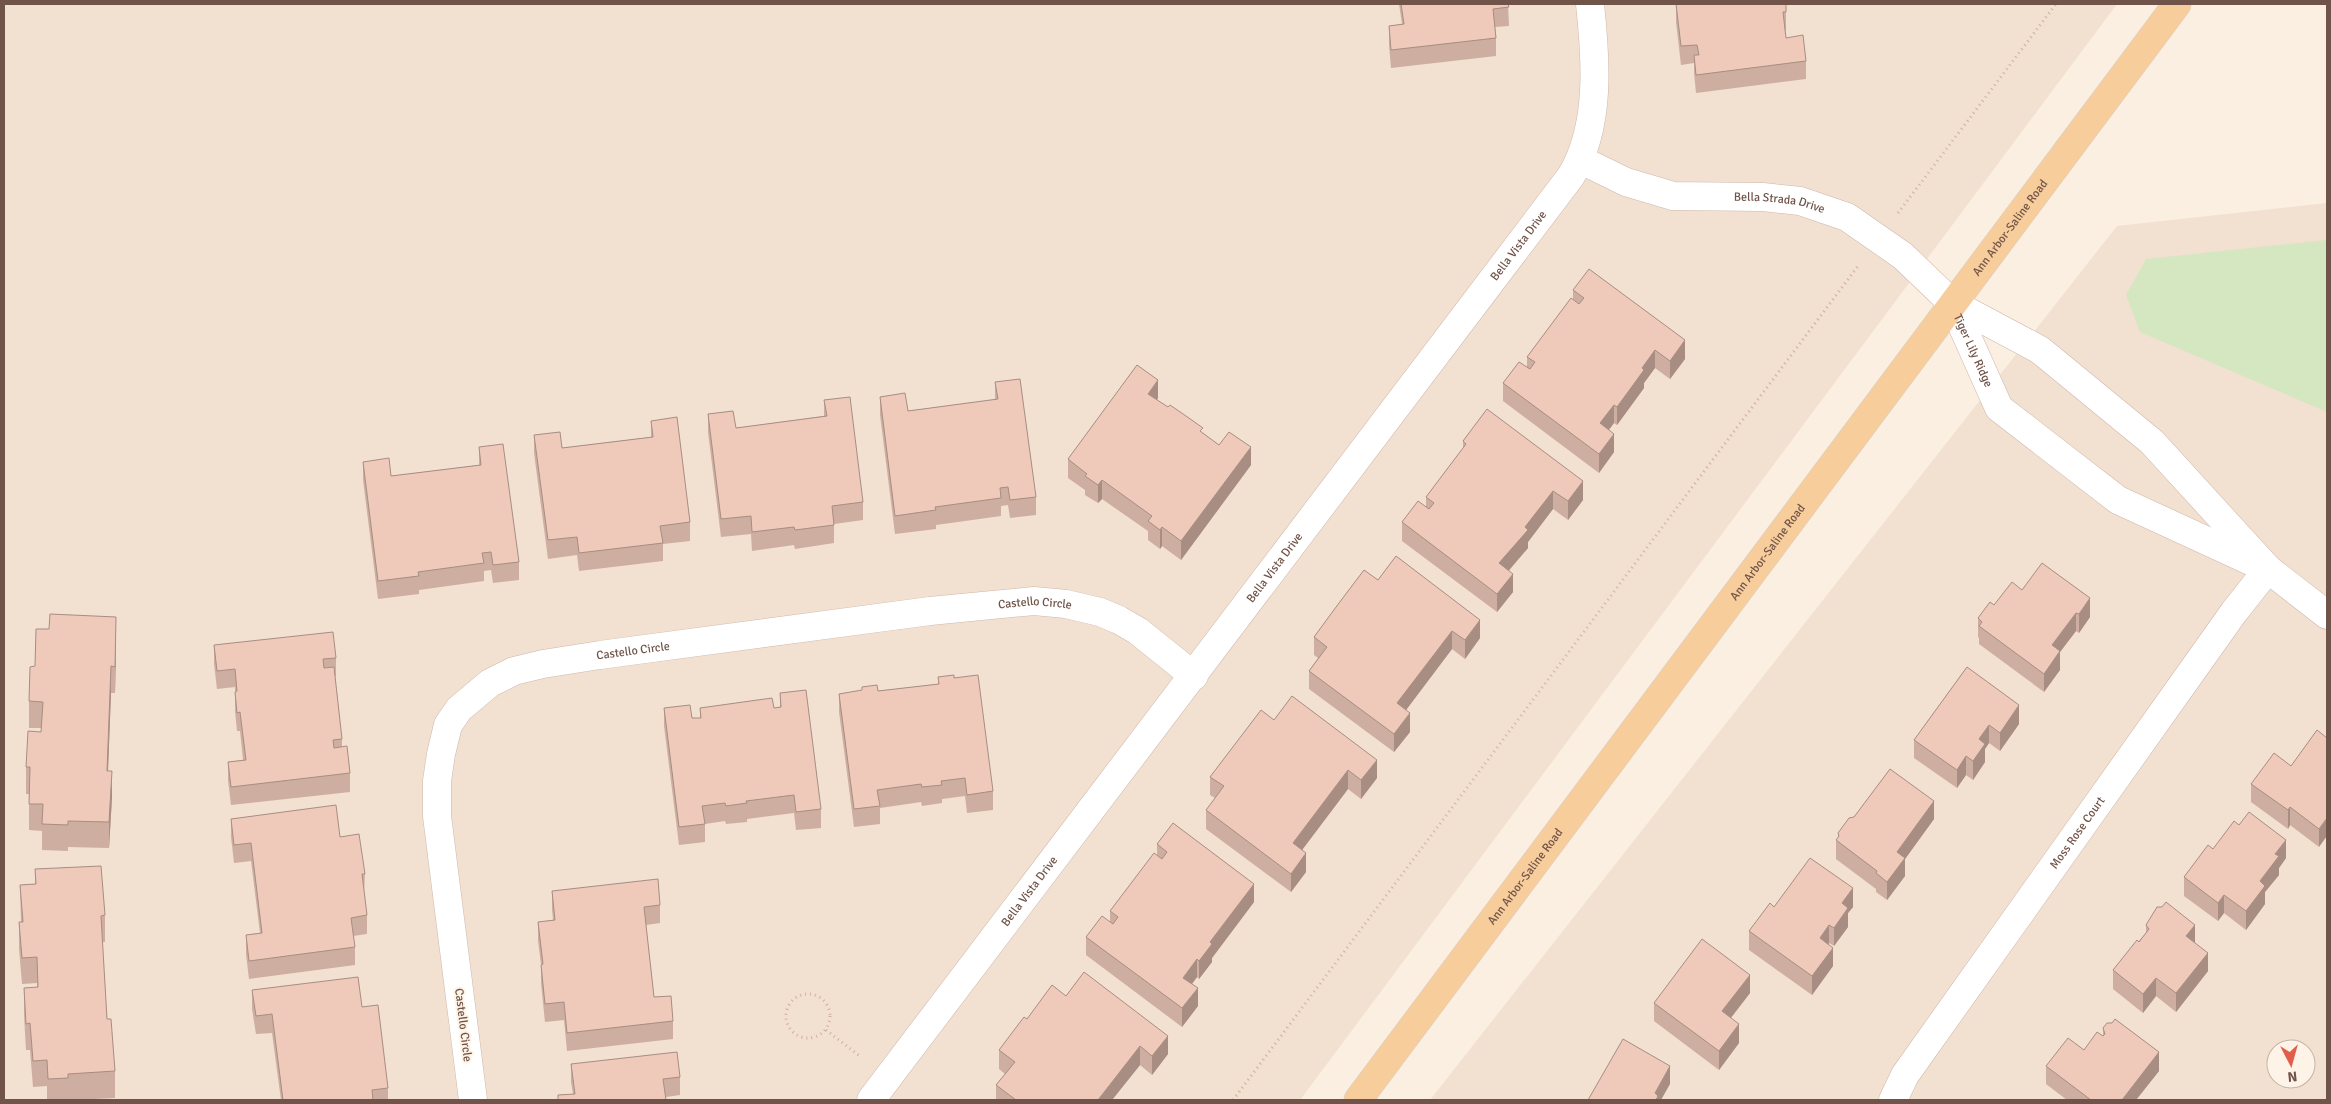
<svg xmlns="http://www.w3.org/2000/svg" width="2331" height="1104" font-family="Signika,sans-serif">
  <rect width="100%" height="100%" fill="#fbefe1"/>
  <g fill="#f2e0d0" fill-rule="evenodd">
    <polygon points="4,4 2117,4 1300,1100 4,1100"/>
    <path d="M2327,203v897h-897l687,-874zM2276,1049h30v30h-30z"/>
  </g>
  <polygon fill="#d4e7c1" points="2327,240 2327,412 2140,332 2126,295 2146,259"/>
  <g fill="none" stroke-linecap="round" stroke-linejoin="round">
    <defs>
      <g id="minor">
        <path id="s1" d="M1581,160l45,22 47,14 90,1 37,4 47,16 56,39 49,47 88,47 112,92 116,127 59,46"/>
        <path id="s2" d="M1952,303l47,105 119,92 139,64"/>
        <path id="s3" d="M473,1100l-36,-284v-35l4,-27 7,-29 11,-16 31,-26 24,-12 29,-7 57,-9 330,-44 104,-10 32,3 34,8 19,8 19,11 56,45"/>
        <path id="s4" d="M871,1100l700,-924c30,-50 25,-116 19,-172"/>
        <path id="s5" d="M1893,1100l12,-25 329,-463 34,-43"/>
      </g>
      <g id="major">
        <path id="s6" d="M1358,1100l819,-1096"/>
      </g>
    </defs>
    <use href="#minor" stroke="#ceb8ac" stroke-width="29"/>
    <use href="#major" stroke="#d7cfcc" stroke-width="29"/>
    <g stroke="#d4ae9e" stroke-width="3" stroke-dasharray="1 4" stroke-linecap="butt">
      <polyline points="1898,213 2056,4"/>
      <circle cx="808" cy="1016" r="22"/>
      <polyline points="826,1030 861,1057"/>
      <polyline points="1233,1100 1858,266"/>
    </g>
    <use href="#minor" stroke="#fff" stroke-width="28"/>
    <use href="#major" stroke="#f7cd9c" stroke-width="28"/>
  </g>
  <g fill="#ceaea0">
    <polygon points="1399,4 1508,4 1509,26 1495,27 1496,38 1496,56 1391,68 1389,45 1389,26 1402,24"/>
    <polygon points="1676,4 1786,12 1786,30 1785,31 1786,38 1806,61 1806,79 1696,93 1694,73 1694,63 1681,65 1676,22"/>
    <polygon points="1573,290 1685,359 1670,379 1655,368 1644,383 1644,388 1617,425 1614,423 1609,430 1614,452 1599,473 1503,401 1503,383 1527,367 1527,357 1573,300"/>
    <polygon points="995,382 1036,497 1036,515 1010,518 1008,505 1001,506 1001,516 936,525 936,529 895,534 880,415 880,397 908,411 995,400"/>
    <polygon points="1158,398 1157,400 1219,445 1251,465 1181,560 1162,546 1160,549 1148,540 1148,531 1102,499 1098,503 1085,495 1085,490 1068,478 1068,459"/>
    <polygon points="824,400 863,502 863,520 834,524 834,543 795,549 794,545 752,551 751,534 721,537 708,432 708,414 736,428 824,416"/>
    <polygon points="651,421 690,522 690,541 663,544 663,561 579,571 577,555 548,559 534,453 534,435 562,448 651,437"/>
    <polygon points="1463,441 1583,500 1568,520 1553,509 1528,542 1528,548 1509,570 1513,592 1497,612 1402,541 1402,522 1426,507 1426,497 1463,449"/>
    <polygon points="479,447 519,562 519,580 493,583 491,570 484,571 484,581 419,590 419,594 378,599 363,480 363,462 391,476 479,465"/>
    <polygon points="1378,580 1480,638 1465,659 1452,649 1406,710 1410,732 1394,752 1309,689 1309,671 1318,658 1314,655 1314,637"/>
    <polygon points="2022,590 2090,617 2079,633 2076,631 2060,652 2060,670 2044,692 1979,644 1979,638 1978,637 1978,618 1994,605"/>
    <polygon points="116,643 115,693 111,693 108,771 112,797 109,848 68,847 68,851 42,850 42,831 29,830 29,794 26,794 26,767 41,732 42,728 29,728 29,701 35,666"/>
    <polygon points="214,645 336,658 336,676 335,676 342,739 342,747 350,773 350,792 231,805 228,780 228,762 243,760 240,731 237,731 235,711 235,687 217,689 214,664"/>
    <polygon points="1967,667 2019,724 2000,751 1989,743 1985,749 1985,762 1973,780 1966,775 1957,788 1914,758 1914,740"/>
    <polygon points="938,677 954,678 993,791 993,810 967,813 965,796 942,799 942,803 922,806 921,802 880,808 880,824 854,827 839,712 839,694 878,691 938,684"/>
    <polygon points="780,693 821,809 821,828 796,830 794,813 747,819 747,822 726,824 725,821 705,824 705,842 679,845 664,726 664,708 692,718 700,718 700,708 774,708 780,707"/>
    <polygon points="1274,720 1377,778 1361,799 1348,789 1302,850 1306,872 1291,892 1206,829 1206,810 1215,798 1210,795 1210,777"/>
    <polygon points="2327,738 2319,847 2290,825 2288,829 2251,802 2251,784 2291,766"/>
    <polygon points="231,819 340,837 365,874 364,892 367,915 367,934 353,936 355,947 355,965 249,979 246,954 246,935 260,933 251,861 234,863 231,837"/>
    <polygon points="1934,819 1905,859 1905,876 1887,900 1876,892 1876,889 1836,859 1836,840 1838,838 1838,833"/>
    <polygon points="1157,844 1254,902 1212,958 1212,962 1199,979 1197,977 1192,984 1198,1006 1182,1027 1086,955 1086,937 1110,922 1110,911 1157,855"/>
    <polygon points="2213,849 2286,858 2279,868 2279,875 2265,892 2265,904 2246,930 2224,913 2218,921 2184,896 2184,877"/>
    <polygon points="35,869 105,915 105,942 102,942 107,1019 115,1071 115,1098 73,1100 47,1100 47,1086 33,1087 30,1050 26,1050 24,1015 24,988 37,987 37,983 22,984 19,948 19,922 21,922 20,885 35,884"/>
    <polygon points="552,891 660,905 660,923 646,925 654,997 673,1021 673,1039 567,1051 564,1020 545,1022 541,983 541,965 538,940 538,922 553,920 552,909"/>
    <polygon points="1774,907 1853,907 1848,913 1848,927 1834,946 1829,943 1829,944 1833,966 1812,995 1749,950 1749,931"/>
    <polygon points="2146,925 2195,942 2208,971 2176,1012 2156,996 2143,1013 2113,989 2113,970 2146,933"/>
    <polygon points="252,990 362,1007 388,1088 388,1100 281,1100 272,1033 256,1034 252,1009"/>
    <polygon points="1750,993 1731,1018 1739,1043 1719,1070 1654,1021 1654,1003"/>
    <polygon points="1066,996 1168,1054 1152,1075 1140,1065 1112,1100 996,1100 996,1085 1005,1074 999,1069 999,1050 1027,1019"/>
    <polygon points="2103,1028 2159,1071 2136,1100 2067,1100 2046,1084 2046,1066 2084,1050 2103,1036"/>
    <polygon points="571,1064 680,1077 680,1095 666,1097 666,1100 558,1100 558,1095 573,1094 571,1082"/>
  </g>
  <g fill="#a78d82">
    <polygon points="1685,340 1685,359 1670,379 1670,361"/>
    <polygon points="1655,350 1655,368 1644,383 1644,388 1617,425 1617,407 1642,368"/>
    <polygon points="1158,380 1158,398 1148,412 1148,394"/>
    <polygon points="1614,405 1614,423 1600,441 1600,423"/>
    <polygon points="1614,434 1614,452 1599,473 1599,454"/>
    <polygon points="1251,447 1251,465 1181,560 1181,541"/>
    <polygon points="1102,480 1102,499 1098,503 1098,485"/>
    <polygon points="1583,481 1583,500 1568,520 1568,501"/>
    <polygon points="1553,491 1553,509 1528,542 1528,548 1499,582 1499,563 1525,527"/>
    <polygon points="1162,527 1162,546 1160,549 1160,530"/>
    <polygon points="1513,574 1513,592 1497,612 1497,594"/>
    <polygon points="2090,598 2090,617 2079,633 2079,614"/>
    <polygon points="2076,613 2076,631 2060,652 2060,670 2044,692 2044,674 2052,645"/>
    <polygon points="116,617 116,643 115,693 115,667"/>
    <polygon points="1480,620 1480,638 1465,659 1465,640"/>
    <polygon points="1452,631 1452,649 1397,722 1397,703"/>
    <polygon points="111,666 111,693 107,797 107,771"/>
    <polygon points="2019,705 2019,724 2000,751 2000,733"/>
    <polygon points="1410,713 1410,732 1394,752 1394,734"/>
    <polygon points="1989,725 1989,743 1985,749 1985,762 1973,780 1973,761 1979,739"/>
    <polygon points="1966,756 1966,775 1957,788 1957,770"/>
    <polygon points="1377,760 1377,778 1361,799 1361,780"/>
    <polygon points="1348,770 1348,789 1293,862 1293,843"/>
    <polygon points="112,771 112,797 109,848 109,822"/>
    <polygon points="1934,801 1934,819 1905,859 1905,876 1887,900 1887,882 1897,852"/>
    <polygon points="2290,807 2290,825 2288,829 2288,810"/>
    <polygon points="2327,818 2327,836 2319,847 2319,829"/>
    <polygon points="2286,840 2286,858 2279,868 2279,875 2265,892 2265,904 2246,930 2246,911 2260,881 2275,854"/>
    <polygon points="1306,853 1306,872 1291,892 1291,874"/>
    <polygon points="1254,884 1254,902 1212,958 1212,962 1199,979 1199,961 1210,942"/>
    <polygon points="1853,888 1853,907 1848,913 1848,927 1834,946 1834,928 1842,903"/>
    <polygon points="2224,895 2224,913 2218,921 2218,903"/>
    <polygon points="1829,925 1829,943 1820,957 1820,938"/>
    <polygon points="2195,925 2195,943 2186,936"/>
    <polygon points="1833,948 1833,966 1812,995 1812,976"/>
    <polygon points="2208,953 2208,971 2176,1012 2176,993"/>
    <polygon points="1197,959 1197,977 1183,996 1183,978"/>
    <polygon points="1750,975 1750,993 1722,1029 1722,1011"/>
    <polygon points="2156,978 2156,996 2143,1013 2143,994"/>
    <polygon points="1198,988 1198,1006 1182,1027 1182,1008"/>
    <polygon points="1739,1024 1739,1043 1719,1070 1719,1051"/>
    <polygon points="1168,1036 1168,1054 1152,1075 1152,1056"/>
    <polygon points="1140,1046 1140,1065 1112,1100 1098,1100"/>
    <polygon points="2159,1052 2159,1071 2136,1100 2122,1100"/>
    <polygon points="1670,1066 1670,1084 1661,1100 1655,1100 1655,1093"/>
  </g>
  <g fill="#efcaba" stroke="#a78d82">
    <polygon points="1401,4 1508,4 1509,7 1493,9 1496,38 1391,50 1389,26 1404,24"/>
    <polygon points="1676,4 1786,4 1786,12 1783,12 1786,38 1803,35 1806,61 1696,75 1694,55 1699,55 1697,45 1681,46"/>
    <polygon points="1589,269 1685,340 1670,361 1655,350 1642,368 1644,370 1617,407 1614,405 1600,423 1614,434 1599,454 1503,383 1519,362 1530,369 1535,362 1527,357 1571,298 1579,304 1584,298 1573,290"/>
    <polygon points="1137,365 1158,380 1148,394 1168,407 1170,405 1186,416 1203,428 1200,431 1219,445 1229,432 1251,447 1181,541 1162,527 1160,530 1148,521 1152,516 1102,480 1098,485 1085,476 1087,474 1068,459"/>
    <polygon points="1020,379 1036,497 1010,500 1008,487 1000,488 1001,498 935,507 936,510 895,516 880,397 905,393 908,411 998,399 995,382"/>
    <polygon points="850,397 863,502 832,506 834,525 795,530 794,527 752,532 751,516 721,519 708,414 733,411 736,428 827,416 824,400"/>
    <polygon points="1487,409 1583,481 1568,501 1553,491 1525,527 1528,530 1499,563 1513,574 1497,594 1402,522 1418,501 1429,509 1434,503 1426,497 1466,444 1463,441"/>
    <polygon points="677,417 690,522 660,526 663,543 579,553 577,537 548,540 534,435 560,432 562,448 653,437 651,421"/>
    <polygon points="503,444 519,562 493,565 491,552 482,553 484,563 418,572 419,576 378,581 363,462 389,458 391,476 481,465 479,447"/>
    <polygon points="1396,556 1480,620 1465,640 1452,631 1397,703 1410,713 1394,734 1309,671 1327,647 1314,637 1339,603 1364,570 1378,580"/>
    <polygon points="2042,563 2090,598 2079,614 2076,613 2052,645 2060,651 2044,674 1979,626 1982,622 1978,618 1990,602 1994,605 2012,582 2022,590"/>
    <polygon points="50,614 116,617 115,667 111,666 107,771 112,771 109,822 68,821 68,825 42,824 43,804 29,804 30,767 26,767 28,731 41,732 43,702 29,701 30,667 35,666 36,629 49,629"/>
    <polygon points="333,632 336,658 323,659 324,668 334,667 342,739 333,740 334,748 347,746 350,773 231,787 228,762 246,760 240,712 237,713 235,692 237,691 235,669 217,671 214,645"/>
    <polygon points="1967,667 2019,705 2000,733 1989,725 1979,739 1985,744 1973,761 1966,756 1957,770 1914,740"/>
    <polygon points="954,675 954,678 978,675 993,791 967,795 965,778 941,781 942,785 922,787 921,784 877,790 880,806 854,809 839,694 862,690 862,687 877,685 878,691 939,684 938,677"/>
    <polygon points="806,690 821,809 796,812 794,795 746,801 747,803 726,806 725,803 702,806 705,824 679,827 664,708 690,705 692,718 701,718 700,708 772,698 774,708 781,707 780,693"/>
    <polygon points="1292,696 1377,760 1361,780 1348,770 1293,843 1306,853 1291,874 1206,810 1224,786 1210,777 1261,710 1274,720"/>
    <polygon points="2317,730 2327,738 2327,818 2319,829 2290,807 2288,810 2251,784 2274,753 2291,766"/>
    <polygon points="1890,769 1934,801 1897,852 1905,858 1887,882 1876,873 1877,871 1836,840 1839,836 1838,833 1849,818 1854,817"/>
    <polygon points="336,805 340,837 359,834 365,874 362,874 367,915 351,918 355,947 249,961 246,935 262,933 251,843 234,845 231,819"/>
    <polygon points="2249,812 2286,840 2275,854 2279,856 2260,881 2265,886 2246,911 2224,895 2218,903 2184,877 2208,845 2213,849 2234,821 2239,825"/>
    <polygon points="1173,823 1254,884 1210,942 1212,944 1199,961 1197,959 1183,978 1198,988 1182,1008 1086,937 1102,916 1113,924 1118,917 1110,911 1154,853 1162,859 1167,852 1157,844"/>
    <polygon points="1810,858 1853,888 1842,903 1848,908 1834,928 1829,925 1820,938 1833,948 1812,976 1749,931 1770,903 1774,907"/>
    <polygon points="101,866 105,915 101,916 107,1019 111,1019 115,1071 68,1074 68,1078 48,1079 47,1060 33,1061 30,1023 26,1024 24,988 38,987 37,957 22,958 19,922 23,922 20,885 36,884 35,869"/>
    <polygon points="658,879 660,905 644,907 654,997 671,996 673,1021 567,1033 564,1002 545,1004 541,965 543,964 538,922 555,920 552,891"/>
    <polygon points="2166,902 2195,925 2186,936 2208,953 2176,993 2156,978 2143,994 2113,970 2137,940 2139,942 2149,929 2146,925 2157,907 2162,907"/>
    <polygon points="1702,939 1750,975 1722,1011 1739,1024 1719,1051 1654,1003"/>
    <polygon points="1084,972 1168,1036 1152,1056 1140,1046 1098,1100 1016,1100 996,1085 1015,1062 999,1050 1024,1017 1027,1019 1052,985 1066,996"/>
    <polygon points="358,977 362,1007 378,1005 388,1088 372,1090 373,1100 283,1100 272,1014 256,1016 252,990"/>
    <polygon points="2115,1019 2159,1052 2122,1100 2091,1100 2046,1066 2068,1038 2084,1050 2097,1032 2103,1036 2105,1034 2103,1028 2107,1023 2112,1023"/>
    <polygon points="1623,1039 1670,1066 1655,1093 1658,1096 1656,1100 1588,1100"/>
    <polygon points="677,1052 680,1077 663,1079 666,1100 558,1100 558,1095 575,1094 571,1064"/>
  </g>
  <g text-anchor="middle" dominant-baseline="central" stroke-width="4" stroke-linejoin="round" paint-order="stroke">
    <g font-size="12" fill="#715449" stroke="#fef3e7">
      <text stroke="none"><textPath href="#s1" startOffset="206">Bella Strada Drive</textPath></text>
      <text stroke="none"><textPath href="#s6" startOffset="1089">Ann Arbor-Saline Road</textPath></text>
      <text stroke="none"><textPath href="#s4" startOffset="1072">Bella Vista Drive</textPath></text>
      <text stroke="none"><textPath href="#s2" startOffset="52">Tiger Lily Ridge</textPath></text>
      <text stroke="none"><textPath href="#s6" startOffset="684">Ann Arbor-Saline Road</textPath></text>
      <text stroke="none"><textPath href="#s4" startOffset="668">Bella Vista Drive</textPath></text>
      <text stroke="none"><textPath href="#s3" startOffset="991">Castello Circle</textPath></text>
      <text stroke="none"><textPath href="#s3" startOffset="586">Castello Circle</textPath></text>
      <text stroke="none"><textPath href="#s5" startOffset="325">Moss Rose Court</textPath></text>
      <text stroke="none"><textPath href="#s6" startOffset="279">Ann Arbor-Saline Road</textPath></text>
      <text stroke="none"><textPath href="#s4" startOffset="262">Bella Vista Drive</textPath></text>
      <text transform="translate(463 1025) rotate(83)">Castello Circle</text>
    </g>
  </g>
  <rect width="2331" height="1104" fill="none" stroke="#715449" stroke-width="10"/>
  <g transform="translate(2291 1064) rotate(174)"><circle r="24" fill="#fef3e7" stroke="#c6b3a8"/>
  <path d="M0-4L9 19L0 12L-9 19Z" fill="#e15e4b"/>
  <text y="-8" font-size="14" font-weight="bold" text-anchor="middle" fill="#715449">N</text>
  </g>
</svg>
